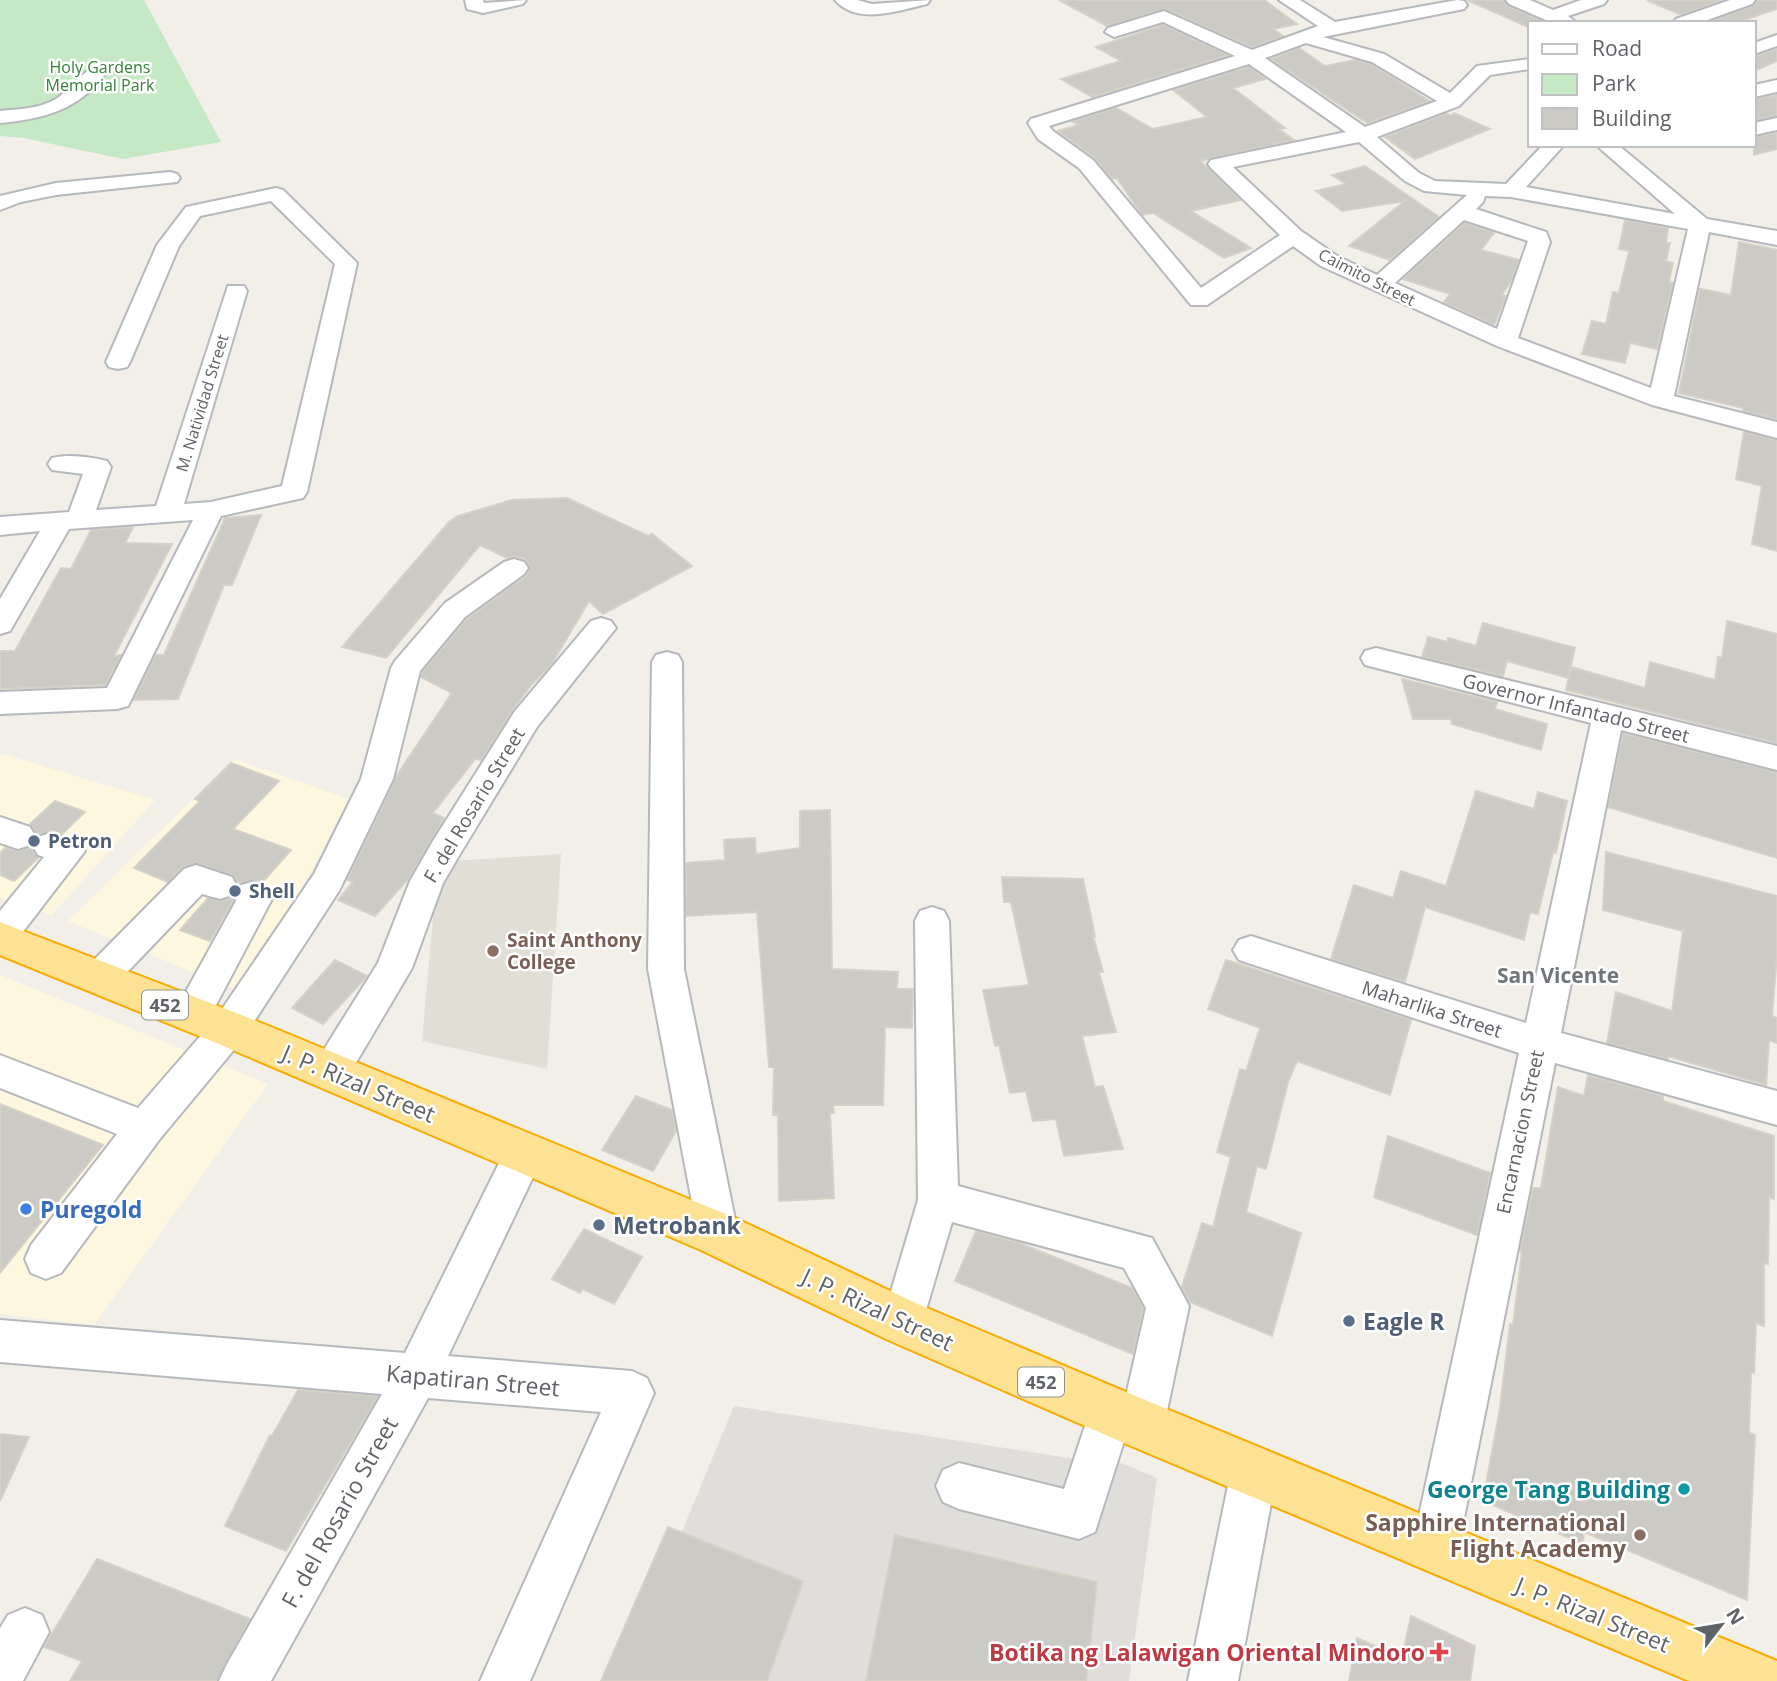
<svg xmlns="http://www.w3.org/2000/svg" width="1777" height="1681" font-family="'Open Sans',sans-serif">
  <rect width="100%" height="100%" fill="#f1efe8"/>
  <g fill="#fef7e0">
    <polygon points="3,754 155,800 52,915 0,898 0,757"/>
    <polygon points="234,759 349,799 246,994 68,921"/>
    <polygon points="0,975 268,1084 94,1325 0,1314"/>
  </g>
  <polygon fill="#e0deda" points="734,1406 1082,1460 1083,1447 1157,1478 1129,1681 620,1681"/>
  <polygon fill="#e1ded6" points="561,854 547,1069 422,1041 438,862"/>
  <polygon fill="#c5e8c5" points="0,0 144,0 221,142 123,159 24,138 0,136"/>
  <g fill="#cccac5" stroke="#d6d1c6" stroke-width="2">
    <polygon points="1059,0 1264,0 1297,24 1273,29 1283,36 1252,47 1165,9 1107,26"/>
    <polygon points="1467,0 1503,0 1508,6 1544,22 1530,23 1528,27"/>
    <polygon points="1647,0 1722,0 1681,15"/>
    <polygon points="1758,0 1777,0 1777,9 1735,23 1707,23 1753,6"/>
    <polygon points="1163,25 1228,55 1092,97 1061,79 1121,61 1096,47"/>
    <polygon points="1299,48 1325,66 1356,60 1371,64 1429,101 1367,123 1271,59"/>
    <polygon points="1777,49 1777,61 1754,71 1754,56"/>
    <polygon points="1249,67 1265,79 1233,88 1285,128 1279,129 1294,140 1200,161 1241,200 1191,211 1251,248 1224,258 1153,213 1142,215 1117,178 1112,179 1095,158 1058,131 1078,125 1072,121 1116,108 1153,129 1207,117 1173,90"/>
    <polygon points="1777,95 1777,116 1754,120 1754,99"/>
    <polygon points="1447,113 1451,116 1454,113 1490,129 1415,159 1385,137"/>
    <polygon points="1777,133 1777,149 1754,155 1754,137"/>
    <polygon points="1365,166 1439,217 1390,260 1349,246 1405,201 1342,211 1316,191 1346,184 1332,175"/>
    <polygon points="1625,220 1668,228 1666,243 1670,243 1666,261 1673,263 1669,282 1673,283 1657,349 1630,343 1625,363 1582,354 1592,321 1606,324 1613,292 1619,293 1629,251 1619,249"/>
    <polygon points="1465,223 1494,233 1481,250 1519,260 1512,279 1502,295 1506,296 1494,325 1444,302 1450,294 1403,279"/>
    <polygon points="1739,242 1777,250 1777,419 1743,411 1743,408 1679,393 1700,289 1731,295"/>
    <polygon points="1744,432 1777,440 1777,551 1752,544 1762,486 1736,479"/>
    <polygon points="567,498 648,536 652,534 692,566 603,614 589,601 551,665 532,684 513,709 481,760 475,759 433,813 444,818 410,877 375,916 338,900 353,882 347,880 397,775 452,693 421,677 422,672 467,619 526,576 530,567 525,559 515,556 507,558 480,545 386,658 342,647 449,522 458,516 512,500"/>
    <polygon points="261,515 232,585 224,585 178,699 134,700 156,655 164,655 225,518"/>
    <polygon points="133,527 125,543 172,544 114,656 121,655 105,685 0,689 0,651 15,651 61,568 71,569 91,530"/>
    <polygon points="1727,621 1777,634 1777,743 1566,690 1571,667 1645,688 1650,662 1715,680 1718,657 1722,658"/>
    <polygon points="1483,623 1575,648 1568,678 1507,661 1503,676 1422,657 1428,637 1447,642 1448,638 1476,646"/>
    <polygon points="1402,679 1497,702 1495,709 1547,724 1541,750 1452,724 1451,719 1413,719"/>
    <polygon points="1623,733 1777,772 1777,858 1608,807"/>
    <polygon points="231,763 279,781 233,829 291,850 262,883 250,880 239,883 233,875 197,863 182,867 168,882 134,868 200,801 195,799"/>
    <polygon points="1476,791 1534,809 1538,792 1567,801 1556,853 1553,852 1538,914 1530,912 1524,940 1425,907 1405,982 1331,959 1354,885 1393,898 1401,871 1446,886"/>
    <polygon points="55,801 85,812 62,834 51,830 37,835 30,824"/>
    <polygon points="830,810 832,969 898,972 897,989 913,989 912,1028 885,1027 883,1105 833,1105 834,1113 830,1113 834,1198 779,1201 778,1115 773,1115 774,1067 769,1067 757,912 686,916 686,863 725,860 724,840 755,838 756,854 800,848 800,811"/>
    <polygon points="31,847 38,858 14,881 0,875 0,853 5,848 19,851"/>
    <polygon points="1606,852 1777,896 1777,955 1772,1016 1777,1018 1777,1043 1769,1040 1766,1085 1668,1056 1668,1059 1607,1043 1616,992 1672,1011 1683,931 1603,910"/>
    <polygon points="1002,877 1083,879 1095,936 1093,936 1103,972 1099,972 1116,1032 1082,1036 1095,1087 1103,1086 1123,1149 1064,1156 1056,1119 1033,1121 1026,1091 1010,1093 999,1045 995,1046 983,990 1029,985 1011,902 1004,902"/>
    <polygon points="208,898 221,901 232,898 233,901 210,941 180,930"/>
    <polygon points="335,960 367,976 323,1024 292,1008"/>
    <polygon points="1226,960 1411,1020 1390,1095 1297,1061 1288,1082 1266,1169 1257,1166 1246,1212 1301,1233 1272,1336 1190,1302 1182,1287 1202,1223 1213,1227 1231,1157 1217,1152 1240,1069 1246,1071 1260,1028 1208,1009"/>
    <polygon points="1588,1075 1663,1096 1663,1101 1774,1136 1774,1199 1769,1197 1768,1264 1764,1263 1764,1326 1756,1323 1754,1373 1751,1372 1749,1433 1755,1435 1747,1600 1584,1532 1583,1544 1483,1501 1500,1408 1510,1324 1513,1325 1522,1252 1520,1251 1533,1188 1541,1188 1558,1087 1584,1096"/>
    <polygon points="636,1096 672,1110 676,1131 653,1171 602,1150"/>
    <polygon points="0,1104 103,1145 0,1273"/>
    <polygon points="1388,1136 1490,1173 1477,1235 1374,1197"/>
    <polygon points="584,1229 642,1257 614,1304 583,1289 580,1293 552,1279"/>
    <polygon points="976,1231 1019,1243 1132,1288 1143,1308 1133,1354 955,1281"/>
    <polygon points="298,1390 378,1396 286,1551 225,1526 270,1435 272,1436"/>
    <polygon points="0,1434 29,1437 0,1501"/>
    <polygon points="668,1527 803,1581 767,1681 601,1681"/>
    <polygon points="895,1535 1097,1582 1086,1681 866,1681"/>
    <polygon points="97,1559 250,1619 217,1681 70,1681 82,1661 44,1647"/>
    <polygon points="1411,1616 1475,1646 1470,1681 1349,1681 1357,1638 1402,1658"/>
  </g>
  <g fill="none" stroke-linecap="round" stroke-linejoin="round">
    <defs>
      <g id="minor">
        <polygon points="465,0 483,0 484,3 526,0 523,4 483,13 467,9"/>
        <path d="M835,0h22l15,4 58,-4 -3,4c-27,6 -70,22 -92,-4z"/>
        <path d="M1279,0h21l35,22 122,-22 7,1 3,4 -3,4 -141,28 61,17 66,39 27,-27 53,-7v10l-40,6 -31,31 -82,31 42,36 16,8 71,3 37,-39h21l-38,42 149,27 -79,-69h22l89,74 70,12v14l-68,-13 -35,164 103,26v16l-125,-33 -155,-59 -176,-80 -28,-20 -86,59h-16l-112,-137 -41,-29 -10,-16 3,-4 204,-63 -72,-34 -49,15 -9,-5 3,-4 56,-17 88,39 66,-24zM1306,43l66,19 65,39 -72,26 -100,-69zM1249,64l97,68 -135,28 -3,4 3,4 69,67 -79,53 -108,-128 -40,-29 -4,-5zM1359,142l46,39 19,10 43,4 -90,80 -40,-19 -36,-25 -68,-64zM1485,196l26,1 177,32 -37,159 -133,-50 32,-96 -4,-10 -70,-23 7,-7zM1464,220l64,21 -31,88 -102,-46z"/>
        <polygon points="1506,0 1530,0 1553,10 1581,0 1607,0 1604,4 1568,16 1577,23 1553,23 1509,4"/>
        <polygon points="1730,0 1755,0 1752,4 1699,23 1673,23 1676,19"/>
        <polygon points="1777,35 1777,46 1754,54 1754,43"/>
        <path d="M97,67l9,6c-27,37 -63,46 -106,50v-12c19,-2 39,-2 56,-12 14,-9 25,-28 41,-32z"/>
        <polygon points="1777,80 1777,92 1754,97 1754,85"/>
        <polygon points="1777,118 1777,130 1754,135 1754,123"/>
        <polygon points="170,172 177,174 180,178 177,182 56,195 21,202 0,210 0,196 56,183"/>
        <path d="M276,188l7,2 74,73 -50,229 -4,6 -82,18 -93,190 -11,3 -117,5v-22l107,-4 86,-168 -124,9 -59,102 -10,3v-35l40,-68 -40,4v-18l69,-5 14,-38 -31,-4 -4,-6 4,-6c17,-4 38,-1 55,3l4,6 -15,43 60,-4 72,-220h16l3,5 -63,213 27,-2 71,-16 53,-222 -64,-63 -71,15 -21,30 -49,116 -3,5 -9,2 -9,-2 -3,-5 51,-117 29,-38z"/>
        <polygon points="514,559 524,562 528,568 524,574 465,617 420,671 393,779 339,891 242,1040 159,1140 61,1273 46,1279 31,1273 25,1259 31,1245 117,1134 0,1088 0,1055 138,1108 216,1018 314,874 361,779 391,668 395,661 445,603 504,562"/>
        <polygon points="601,618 611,621 616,628 537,727 457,859 443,883 412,968 344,1083 331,1087 318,1083 312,1071 318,1059 378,963 410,881 433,841 515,711 591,621"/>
        <polygon points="1376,648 1777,746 1777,770 1621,730 1561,1033 1777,1091 1777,1125 1555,1063 1458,1548 1452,1565 1435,1571 1418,1565 1412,1548 1519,1053 1239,960 1233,950 1239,940 1251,936 1526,1023 1591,723 1365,665 1361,658 1365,651"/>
        <polygon points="667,652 678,655 682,662 684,969 738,1234 732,1248 718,1253 704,1248 698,1234 648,969 652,662 656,655"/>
        <polygon points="0,817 30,827 35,836 30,845 18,849 0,843"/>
        <polygon points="50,833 80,842 85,851 12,946 0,950 0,911 44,857 38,855 33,846 38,837"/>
        <polygon points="196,865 232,877 237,886 232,895 220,899 202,894 112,988 99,993 86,988 81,978 86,968 184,869"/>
        <polygon points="251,882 268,887 273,897 205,1026 192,1030 179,1026 174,1015 179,1004 236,901 234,896 239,886"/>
        <polygon points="932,907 944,911 949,921 958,1186 1152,1238 1189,1306 1164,1425 1158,1441 1142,1447 1125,1438 1095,1532 1079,1539 959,1509 943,1502 936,1486 943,1470 959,1463 1064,1489 1095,1396 1111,1390 1126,1396 1146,1308 1124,1268 952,1222 918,1337 903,1343 888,1337 882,1322 918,1200 915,921 920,911"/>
        <polygon points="524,1136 538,1141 544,1154 448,1356 632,1371 647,1378 654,1393 530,1681 480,1681 601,1412 428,1398 271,1681 219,1681 227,1664 382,1394 0,1362 0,1320 405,1353 510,1141"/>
        <polygon points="1254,1448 1270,1455 1277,1471 1238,1681 1188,1681 1231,1471 1238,1455"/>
        <polygon points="25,1608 42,1615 49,1632 23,1681 0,1681 0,1628 8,1615"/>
      </g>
      <polygon id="highway" points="0,922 244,1016 735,1218 920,1305 1157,1405 1777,1661 1777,1681 1689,1681 1124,1443 886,1339 701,1250 214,1042 0,955"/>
    </defs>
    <use href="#minor" stroke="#b5b8bc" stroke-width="4"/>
    <use href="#highway" stroke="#f9ab00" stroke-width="4"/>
    <use href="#minor" fill="#fff" fill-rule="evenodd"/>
    <use href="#highway" fill="#fde293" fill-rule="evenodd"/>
  </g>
  <g fill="#5c6f8a" stroke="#fff" stroke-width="2.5">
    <circle cx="34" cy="841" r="7"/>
    <circle cx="235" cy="891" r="7"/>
    <circle cx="599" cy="1225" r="7"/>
    <circle cx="1349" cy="1321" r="7"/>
  </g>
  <g fill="#8d6e63" stroke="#fff" stroke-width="2.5">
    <circle cx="493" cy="951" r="7"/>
    <circle cx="1640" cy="1535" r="7"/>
  </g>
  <circle fill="#3f7fe0" stroke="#fff" stroke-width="2.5" cx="26" cy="1209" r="7"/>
  <circle fill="#0f9aa8" stroke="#fff" stroke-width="2.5" cx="1684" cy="1489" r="7"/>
  <path fill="#e0444e" stroke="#fff" stroke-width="2.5" d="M1435.5 1641.5h7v7h7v7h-7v7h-7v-7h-7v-7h7z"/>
  <g text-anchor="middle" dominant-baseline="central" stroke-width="5" stroke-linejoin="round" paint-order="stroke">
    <g font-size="16" fill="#348238" stroke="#fff">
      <text x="100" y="67">Holy Gardens<tspan x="100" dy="18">Memorial Park</tspan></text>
    </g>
    <g font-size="16" fill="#5f6368" stroke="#fff">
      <text transform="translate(1367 277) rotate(27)">Caimito Street</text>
      <text transform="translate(202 403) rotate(-73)">M. Natividad Street</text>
    </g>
    <g fill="#fff" stroke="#8f9295" stroke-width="2">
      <rect x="142" y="990.5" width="46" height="29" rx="5"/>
      <rect x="1018" y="1367.5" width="46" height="29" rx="5"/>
    </g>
    <g font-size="18" font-weight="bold" fill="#5f6368">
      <text x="165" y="1005">452</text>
      <text x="1041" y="1382">452</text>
    </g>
    <g font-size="19" fill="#5f6368" stroke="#fff">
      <text transform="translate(1576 708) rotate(14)">Governor Infantado Street</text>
      <text transform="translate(474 805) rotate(-59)">F. del Rosario Street</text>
      <text transform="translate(1432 1009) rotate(18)">Maharlika Street</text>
      <text transform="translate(1520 1132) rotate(-78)">Encarnacion Street</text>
    </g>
    <g font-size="19" font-weight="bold" fill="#4e5e75" stroke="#fff" text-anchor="start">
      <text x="48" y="841">Petron</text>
      <text x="249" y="891">Shell</text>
    </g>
    <g font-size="19" font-weight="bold" fill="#785e54" stroke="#fff" text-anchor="start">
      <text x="507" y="940">Saint Anthony<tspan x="507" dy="22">College</tspan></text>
    </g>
    <g font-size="21" font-weight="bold" fill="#70757a" stroke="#fff">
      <text x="1558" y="975">San Vicente</text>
    </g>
    <g font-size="23" fill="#5f6368" stroke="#fff">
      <text transform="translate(359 1083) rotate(23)">J. P. Rizal Street</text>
      <text transform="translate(878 1309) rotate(25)">J. P. Rizal Street</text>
      <text transform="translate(473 1380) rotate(5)">Kapatiran Street</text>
      <text transform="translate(339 1512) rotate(-61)">F. del Rosario Street</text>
      <text transform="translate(1593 1614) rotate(22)">J. P. Rizal Street</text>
    </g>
    <g font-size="23" font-weight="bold" fill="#366cbe" stroke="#fff" text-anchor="start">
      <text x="40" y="1209">Puregold</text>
    </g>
    <g font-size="23" font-weight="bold" fill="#4e5e75" stroke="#fff" text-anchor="start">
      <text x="613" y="1225">Metrobank</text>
      <text x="1363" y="1321">Eagle R</text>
    </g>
    <g font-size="23" font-weight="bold" fill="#0d838f" stroke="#fff" text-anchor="end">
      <text x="1670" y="1489">George Tang Building</text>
    </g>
    <g font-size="23" font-weight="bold" fill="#785e54" stroke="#fff" text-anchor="end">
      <text x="1626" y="1522">Sapphire International<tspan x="1626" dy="26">Flight Academy</tspan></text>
    </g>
    <g font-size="23" font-weight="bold" fill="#be3a42" stroke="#fff" text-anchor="end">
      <text x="1425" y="1652">Botika ng Lalawigan Oriental Mindoro</text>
    </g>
  </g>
  <rect x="1528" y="21" width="228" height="126" fill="#ffffff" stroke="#bfc1c3" stroke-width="2"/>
  <rect x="1542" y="44" width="35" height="10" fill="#ffffff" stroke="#bfc1c3" stroke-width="2"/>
  <text x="1592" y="56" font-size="21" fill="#5f6368">Road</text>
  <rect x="1542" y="74" width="35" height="21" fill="#c5e8c5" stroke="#bfc1c3" stroke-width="2"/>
  <text x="1592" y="91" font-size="21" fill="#5f6368">Park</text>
  <rect x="1542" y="108" width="35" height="21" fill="#cccac5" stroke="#bfc1c3" stroke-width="2"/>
  <text x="1592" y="126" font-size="21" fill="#5f6368">Building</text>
  <g transform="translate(1721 1625) rotate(59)" stroke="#ffffff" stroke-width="5" paint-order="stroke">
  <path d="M0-5L12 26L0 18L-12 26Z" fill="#5f6368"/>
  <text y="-10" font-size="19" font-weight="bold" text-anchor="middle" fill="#5f6368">N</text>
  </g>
</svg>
